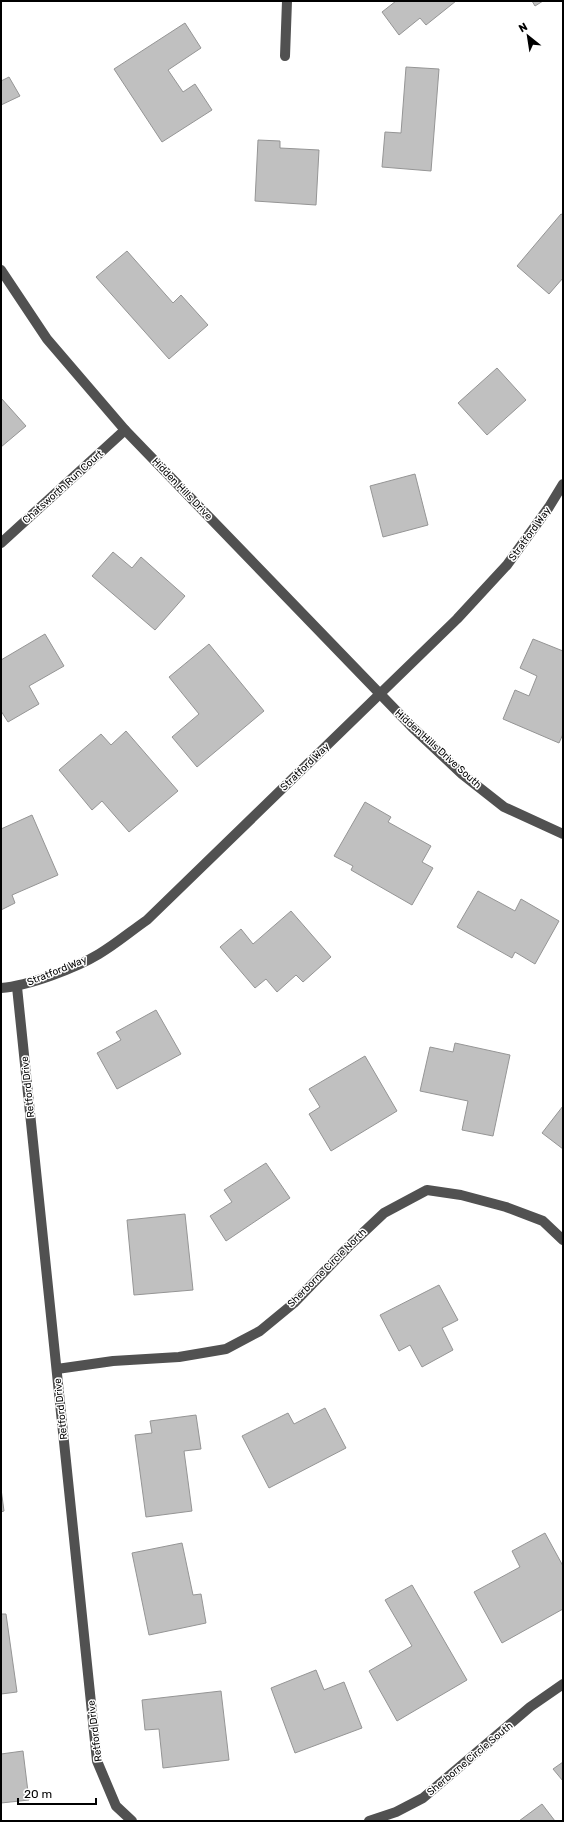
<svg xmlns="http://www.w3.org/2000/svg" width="564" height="1822" font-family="Rubik,sans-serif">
  <rect width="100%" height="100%" fill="#fff"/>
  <g fill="#c0c0c0" stroke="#959595">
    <polygon points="396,1 456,1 426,25 420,18 399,35 382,12"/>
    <polygon points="532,1 543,1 535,6"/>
    <polygon points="185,23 201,48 168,70 183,92 195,84 212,110 162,142 114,69"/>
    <polygon points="406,67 439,69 431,171 382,167 385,132 401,133"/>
    <polygon points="9,77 20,96 1,105 1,81"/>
    <polygon points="258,140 280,141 280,148 319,150 316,205 255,201"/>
    <polygon points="561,214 563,215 563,278 549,294 517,266"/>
    <polygon points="127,251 173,303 181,295 208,325 169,359 96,277"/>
    <polygon points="497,368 526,400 487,435 458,403"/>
    <polygon points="1,398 26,426 1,447"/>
    <polygon points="415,474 428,525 383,537 370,486"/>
    <polygon points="113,552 132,568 141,557 185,596 155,630 92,576"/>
    <polygon points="45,634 64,666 29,686 39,704 8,722 1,711 1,660"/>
    <polygon points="533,639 563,651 563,734 559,743 503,719 515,690 529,696 537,676 520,668"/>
    <polygon points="209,644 264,711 197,767 172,737 199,714 169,677"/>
    <polygon points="126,731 178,791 129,832 102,801 92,810 59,770 101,734 111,745"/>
    <polygon points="365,802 391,817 388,822 431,846 422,862 433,868 412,905 351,870 353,866 334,856"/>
    <polygon points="32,815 58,875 12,895 15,903 1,910 1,829"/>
    <polygon points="478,891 515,911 521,899 559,921 535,964 515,952 512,958 457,927"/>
    <polygon points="291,911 331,957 303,982 296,975 277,992 266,979 255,988 220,947 241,929 253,944"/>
    <polygon points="156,1010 181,1054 117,1089 97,1053 121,1040 116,1032"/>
    <polygon points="455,1043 510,1055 493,1136 462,1130 468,1101 420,1091 430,1047 453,1052"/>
    <polygon points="365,1056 397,1111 331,1151 309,1114 320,1107 309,1089"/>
    <polygon points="563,1106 563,1149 542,1133"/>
    <polygon points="266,1163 290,1198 226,1241 210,1216 232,1202 224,1190"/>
    <polygon points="185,1214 193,1290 134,1295 127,1220"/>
    <polygon points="439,1285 458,1320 442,1328 453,1350 422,1367 410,1345 399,1351 380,1315"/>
    <polygon points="325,1408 346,1448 269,1488 242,1436 288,1413 294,1424"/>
    <polygon points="196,1415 201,1449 184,1451 192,1511 146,1517 135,1435 152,1433 150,1421"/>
    <polygon points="1,1489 4,1511 1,1512"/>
    <polygon points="545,1533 563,1566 563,1609 502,1643 474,1592 520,1567 512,1551"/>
    <polygon points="182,1543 193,1595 201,1594 206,1623 149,1635 132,1553"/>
    <polygon points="412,1585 467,1680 397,1721 369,1671 412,1646 385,1600"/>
    <polygon points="1,1614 6,1614 17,1692 1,1694"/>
    <polygon points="316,1670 324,1690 344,1682 362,1728 295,1753 271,1688"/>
    <polygon points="221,1691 229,1760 163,1768 159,1729 145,1730 142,1700"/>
    <polygon points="23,1751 29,1800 1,1803 1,1754"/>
    <polygon points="563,1762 563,1781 553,1769"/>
    <polygon points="542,1804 555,1821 519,1821"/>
  </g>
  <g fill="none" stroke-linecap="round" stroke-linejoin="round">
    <g stroke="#515151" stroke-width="10">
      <polyline points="285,56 287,1"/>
      <polyline points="1,270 47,339 125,430 412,727 462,774 504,807 563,834"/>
      <polyline points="1,543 125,430"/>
      <polyline points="17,987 97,1761 116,1806 132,1821"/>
      <path d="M1,988c27,-2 75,-20 98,-34 17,-10 32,-23 48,-34l310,-301 50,-54 42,-58 14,-23"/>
      <polyline points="57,1369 113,1361 179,1357 226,1349 260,1331 294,1303 350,1245 384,1213 427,1190 461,1195 506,1207 543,1221 563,1240"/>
      <polyline points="369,1821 396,1812 423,1798 530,1707 563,1684"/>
    </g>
  </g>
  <g text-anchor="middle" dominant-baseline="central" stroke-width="3" stroke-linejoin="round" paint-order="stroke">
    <g font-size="10" fill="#000" stroke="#fff">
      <text transform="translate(63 487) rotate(-42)">Chatsworth Run Court</text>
      <text transform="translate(182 489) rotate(46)">Hidden Hills Drive</text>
      <text transform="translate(530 534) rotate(-54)">Stratford Way</text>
      <text transform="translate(438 749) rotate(42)">Hidden Hills Drive South</text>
      <text transform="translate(305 767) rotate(-44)">Stratford Way</text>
      <text transform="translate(57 971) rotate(-22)">Stratford Way</text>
      <text transform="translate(28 1087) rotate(-96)">Retford Drive</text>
      <text transform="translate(327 1268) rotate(-45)">Sherborne Circle North</text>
      <text transform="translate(61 1409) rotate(-96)">Retford Drive</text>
      <text transform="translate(95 1731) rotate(-97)">Retford Drive</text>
      <text transform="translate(470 1759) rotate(-40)">Sherborne Circle South</text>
    </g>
  </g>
  <rect width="564" height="1822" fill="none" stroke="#000000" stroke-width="4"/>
  <g transform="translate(528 36) rotate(330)" stroke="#ffffff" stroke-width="3" paint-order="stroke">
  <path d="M0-3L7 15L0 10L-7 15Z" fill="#000000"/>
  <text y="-6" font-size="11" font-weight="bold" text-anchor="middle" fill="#000000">N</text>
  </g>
  <path d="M18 1798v6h78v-6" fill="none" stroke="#000000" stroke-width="2"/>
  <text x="24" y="1798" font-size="12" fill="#000000" stroke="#ffffff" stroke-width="3" paint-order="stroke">20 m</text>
</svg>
